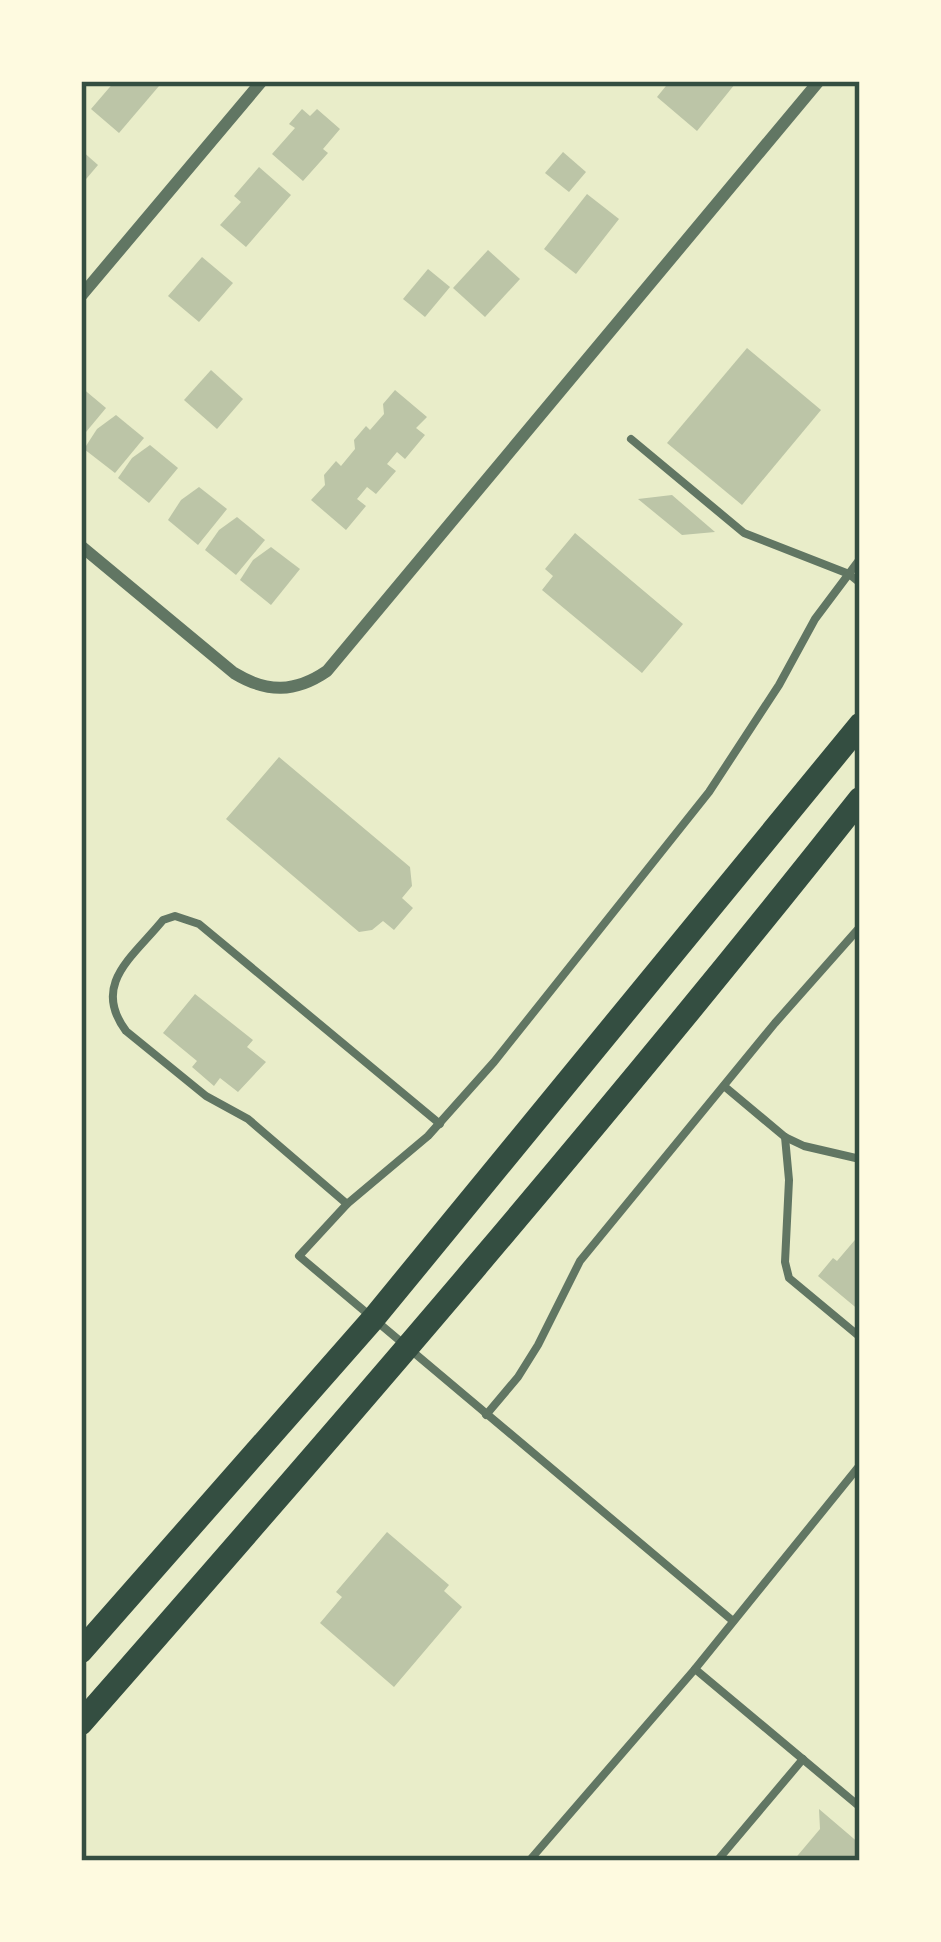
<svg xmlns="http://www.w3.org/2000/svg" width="941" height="1942" font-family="Signika,sans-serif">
  <rect width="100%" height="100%" fill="#e9edc9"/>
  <g fill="#bcc5a7">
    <polygon points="115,81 153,81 159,86 119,133 91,109"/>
    <polygon points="670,81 732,81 735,84 697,131 657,97"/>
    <polygon points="302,109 310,116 317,109 340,129 323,149 328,153 303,181 272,154 295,128 289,124"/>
    <polygon points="81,150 98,165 81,185"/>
    <polygon points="563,152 586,172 569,192 545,173"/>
    <polygon points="259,167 291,195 246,247 220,225 241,202 234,196"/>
    <polygon points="587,194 619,219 576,274 544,249"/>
    <polygon points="488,250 520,279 485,317 453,288"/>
    <polygon points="202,257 233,283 199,322 168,296"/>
    <polygon points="428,269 450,287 425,317 403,299"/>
    <polygon points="747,348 821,410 742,505 667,443"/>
    <polygon points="211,370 243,399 217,429 184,400"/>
    <polygon points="81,387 106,408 81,438"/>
    <polygon points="395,390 427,417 416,428 425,435 405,459 397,452 387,464 396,471 376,494 367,487 357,499 366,506 346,530 311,500 325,485 324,475 336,461 341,466 355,449 354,440 366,426 370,430 384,414 383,404"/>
    <polygon points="116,415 144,438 115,473 84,449 97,429"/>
    <polygon points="150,445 178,468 149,503 118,478 132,458"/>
    <polygon points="199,487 227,509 198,545 168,520 181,500"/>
    <polygon points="672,495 715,532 682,535 638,499"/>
    <polygon points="237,517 265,540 236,575 205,550 219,530"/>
    <polygon points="575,533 683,624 642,673 542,590 553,576 545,569"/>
    <polygon points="271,547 300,569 271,605 240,580 253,560"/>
    <polygon points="279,757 410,867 412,886 402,898 413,908 394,930 383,921 372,930 359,932 226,819"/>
    <polygon points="195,994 253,1040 247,1047 266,1062 238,1092 220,1078 214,1086 192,1067 197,1061 163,1033"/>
    <polygon points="860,1234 860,1311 818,1276 833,1258 837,1261"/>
    <polygon points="387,1532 449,1585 444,1591 462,1607 394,1687 320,1623 342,1597 336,1592"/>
    <polygon points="819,1809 860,1844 860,1861 793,1861 820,1829"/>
  </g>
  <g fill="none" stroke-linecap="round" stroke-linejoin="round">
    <g stroke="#617663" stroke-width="8">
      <polyline points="631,439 744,533 849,574 860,583"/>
      <polyline points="724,1086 785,1137 804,1146 860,1159"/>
      <polyline points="785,1137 789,1180 785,1262 789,1278 860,1337"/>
      <path d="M347,1204l-99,-85 -42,-23 -80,-65c-35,-47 7,-74 37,-111l12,-4 24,8 241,200"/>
      <polyline points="486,1415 518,1377 538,1345 580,1261 775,1023 860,927"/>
      <polyline points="733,1621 299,1256 347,1204 428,1136 494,1062 709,792 779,685 815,619 860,559"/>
      <polyline points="695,1669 860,1807"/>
      <polyline points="529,1861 695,1669 860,1465"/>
      <polyline points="717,1861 803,1759"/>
    </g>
    <g stroke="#617663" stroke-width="12">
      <polyline points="81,296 262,81"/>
      <path d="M81,546l153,127c33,20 61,20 93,-2l492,-590"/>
    </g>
    <g stroke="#344e41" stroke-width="24">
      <polyline points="81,1651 373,1319 860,725"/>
      <path d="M81,1723c266,-303 529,-608 779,-924"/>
    </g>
  </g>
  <rect width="941" height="1942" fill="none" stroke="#fefae0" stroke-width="168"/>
  <rect x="84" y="84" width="773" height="1774" fill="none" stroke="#344e41" stroke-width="4.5"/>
</svg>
